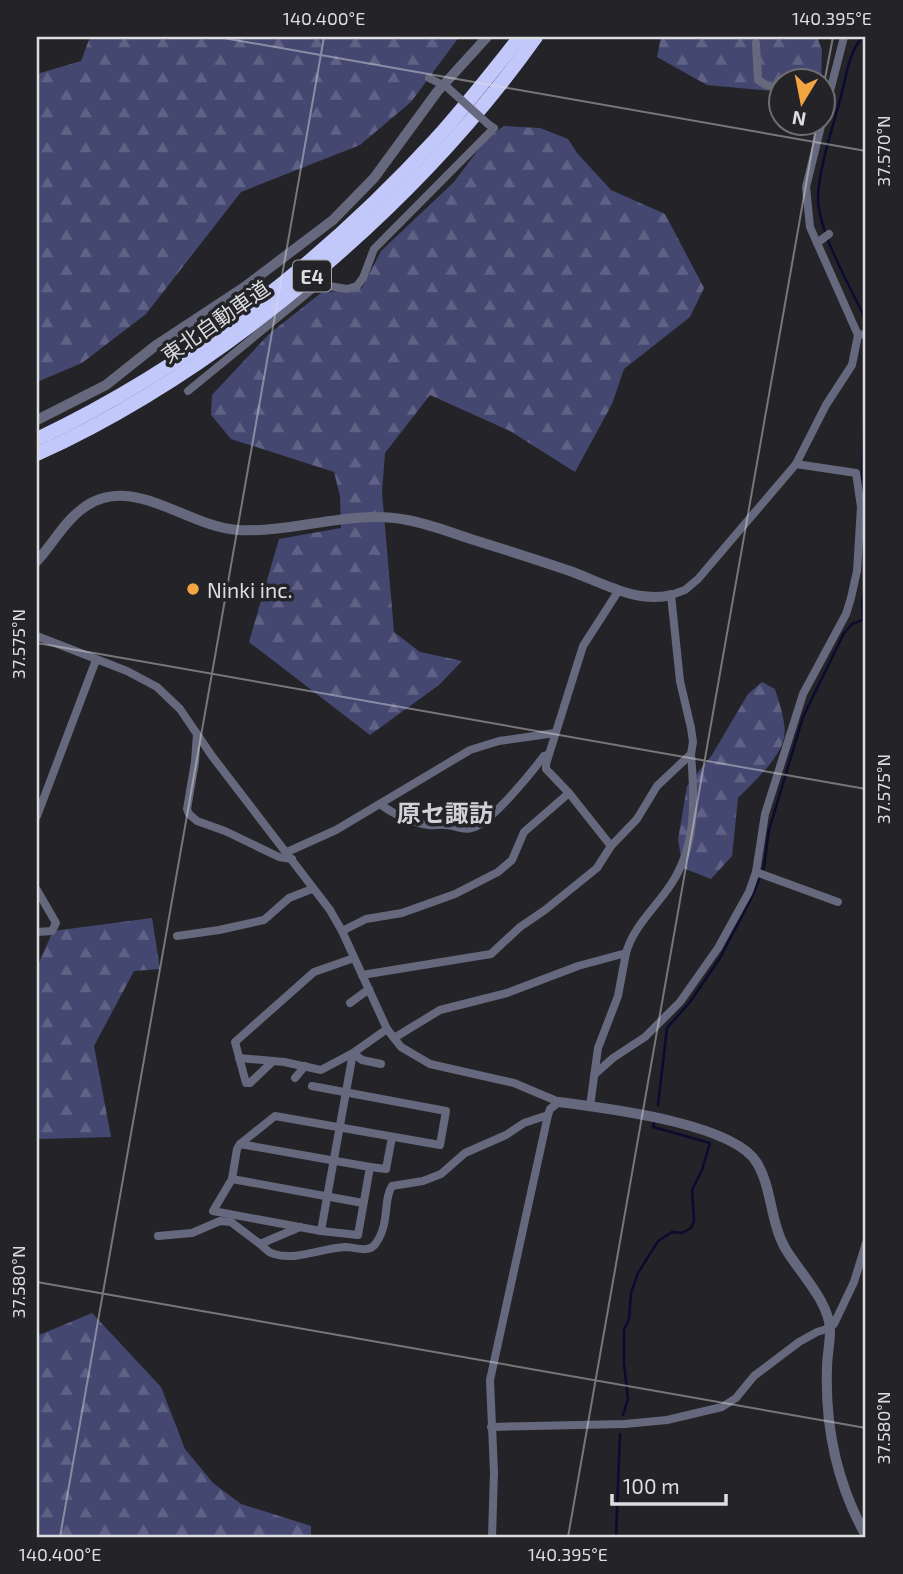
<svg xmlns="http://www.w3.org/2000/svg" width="903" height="1574" font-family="'Exo 2','Noto Sans JP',sans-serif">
  <defs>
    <pattern id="forest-firs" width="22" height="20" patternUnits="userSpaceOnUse" patternTransform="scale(1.75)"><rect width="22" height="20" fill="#444871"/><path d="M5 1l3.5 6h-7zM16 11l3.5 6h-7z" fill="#5f6285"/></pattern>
  </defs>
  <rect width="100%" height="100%" fill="#242428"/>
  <g fill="url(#forest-firs)">
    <polygon points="90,37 459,37 411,102 360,145 241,192 146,314 82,363 37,382 37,74 81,61"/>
    <polygon points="661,37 817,37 822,50 821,80 780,80 780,89 773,91 707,85 657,57"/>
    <polygon points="504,126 540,128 568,139 577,153 611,190 665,214 704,288 690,317 624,369 612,404 575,472 510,431 430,395 385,453 382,492 394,632 420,652 462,661 439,685 370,735 249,642 279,539 341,528 340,496 334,472 231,439 211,415 212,395 269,334 321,293 362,288 381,251 454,182 487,138"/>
    <path d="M762,682l13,7c4,14 12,34 9,49 -4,20 -32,46 -46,60l-6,58 -21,23 -28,-11 -5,-28 9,-54 25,-31 36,-61z"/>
    <polygon points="152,918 160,969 134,971 94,1046 111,1137 37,1139 37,967 53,931"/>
    <polygon points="92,1313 161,1387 185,1449 213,1483 241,1504 311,1526 311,1537 37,1537 37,1336"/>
  </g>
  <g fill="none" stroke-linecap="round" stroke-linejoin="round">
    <g stroke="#0c0a2e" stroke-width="2.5">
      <path d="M863,37c-14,13 -17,41 -22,59 -8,32 -21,67 -23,100 -1,33 31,89 46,120"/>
      <polyline points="866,365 862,490 866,503"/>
      <polyline points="658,1105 667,1028 690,1002 720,958 752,897 764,867 769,830 803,717 844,633 852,624 863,620 862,602 866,581"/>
      <polyline points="623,1415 628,1399 624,1363 624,1330 629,1319 631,1293 638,1273 658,1241 672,1232 682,1233 691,1228 694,1221 692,1190 702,1170 710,1143 653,1127 654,1123"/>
      <polyline points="616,1537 620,1434"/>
    </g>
    <g stroke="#66697d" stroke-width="8">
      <polyline points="756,43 758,80 766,85 780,88"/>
      <polyline points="429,78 447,87"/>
      <polyline points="822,122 806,187 810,227 858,335"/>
      <polyline points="822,122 844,37"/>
      <polyline points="817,243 829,234"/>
      <polyline points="188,391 315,287 323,285 347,289 357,286 363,278 374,249 494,128 488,124"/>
      <polyline points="37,636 127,671 157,687 180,709 212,756 330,910 342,931 387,1029 401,1047 430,1064 514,1083 559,1102"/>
      <polyline points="197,734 195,762 187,809 189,814 197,821 225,831 279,857 292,859"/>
      <path d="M380,804c13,10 33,19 49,21 5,1 11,-1 16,0 10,0 17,6 27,3 19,-5 59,-55 72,-72l4,-1"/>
      <polyline points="37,816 96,660"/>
      <polyline points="611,846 569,793 546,769 546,764 583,646 619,590"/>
      <polyline points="287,852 336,830 470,750 499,741 555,733"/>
      <polyline points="756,872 838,902"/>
      <polyline points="37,890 56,923 52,931 37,932"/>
      <polyline points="342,931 366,919 402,913 455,894 498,872 512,860 524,832 569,793"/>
      <polyline points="177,936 219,930 264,920 289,898 312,889"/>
      <path d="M626,953c7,-25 26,-42 41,-63 30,-40 28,-88 24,-136"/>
      <polyline points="362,975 491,954 520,927 545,910 597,868 611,846 637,819 657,786 691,754 693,742 691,728 680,681 671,595 685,590 698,579 796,464 826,405 852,365 858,335 866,334"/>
      <polyline points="350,1003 369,989"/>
      <polyline points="394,1038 440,1010 507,993 578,966 626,953 618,996 598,1048 590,1106"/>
      <polyline points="239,1058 284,1062 321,1070 353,1053 362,1060 381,1064"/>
      <polyline points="273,1061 250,1083 246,1083 235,1042 314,972 354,958"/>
      <polyline points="595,1074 613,1058 645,1037 680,1002 718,948 749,892 756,872 765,814 803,694 846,614 851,598 857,571 861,507 856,473 796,464"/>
      <polyline points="295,1078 305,1066"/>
      <polyline points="240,1144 370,1167 358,1235 321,1231 213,1211 232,1179 237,1149 240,1144 275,1116 440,1145 446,1111 312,1086"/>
      <polyline points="370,1167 386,1169 392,1137"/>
      <polyline points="232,1179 363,1203"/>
      <polyline points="321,1231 353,1053 387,1029"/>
      <polyline points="158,1236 192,1233 220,1221 231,1222 260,1244 300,1227"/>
      <path d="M260,1244c5,4 8,9 14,10 23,7 48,-6 71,-7 11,0 24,7 31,-4 14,-19 7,-44 16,-57l31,-5 18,-7 24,-21 41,-18 18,-12 24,-8"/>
      <polyline points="491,1427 625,1424 667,1420 722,1407 736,1398 754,1376 799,1342 817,1332 830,1328 834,1324 854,1282 866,1243"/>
      <polyline points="492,1537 494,1472 490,1380 548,1115 550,1109 559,1102"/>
    </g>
    <g stroke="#66697d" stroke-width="10">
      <polyline points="37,420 106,385 155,346 243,288 333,220 374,178 437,92 487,37"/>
      <path d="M37,561c15,-16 27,-39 45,-52 49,-38 104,18 156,21 56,3 113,-21 169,-10 23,4 45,13 67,20 32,10 64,20 96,31 31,11 67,33 101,24"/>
      <path d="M559,1102c45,6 175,21 198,61 15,25 13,58 28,85 14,24 45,54 45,83 0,12 -3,25 -3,37 -2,58 10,116 39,168"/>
    </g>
    <g stroke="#c2c8fa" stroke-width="14">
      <path d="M37,439c150,-71 286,-177 398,-299 30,-33 57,-68 85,-103"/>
      <path d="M37,454c187,-85 380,-250 499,-417"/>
    </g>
    <polyline stroke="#66697d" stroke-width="8" points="447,87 488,124"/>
  </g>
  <path fill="none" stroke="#dddee0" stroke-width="2" stroke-opacity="0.45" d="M218,37l648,114M822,94l11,-57M37,643l829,146M37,1282l829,146M60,1537l264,-1500M568,1537l249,-1415"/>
  <circle fill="#f3a542" stroke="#242428" stroke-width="2.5" cx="193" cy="589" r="7"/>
  <g text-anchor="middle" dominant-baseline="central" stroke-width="7" stroke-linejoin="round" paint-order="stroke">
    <rect fill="#242428" stroke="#a6a6a9" stroke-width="2" x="293" y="260.5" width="38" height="31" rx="5"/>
    <g font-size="19" font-weight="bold" fill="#dddee0">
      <text x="312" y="276">E4</text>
    </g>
    <g font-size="21" fill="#dddee0" stroke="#242428">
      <text transform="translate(215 321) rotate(-35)">東北自動車道</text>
    </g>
    <g font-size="21" fill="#dddee0" stroke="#242428" text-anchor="start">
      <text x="207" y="589">Ninki inc.</text>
    </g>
    <g font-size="24" font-weight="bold" fill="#d1d2d7" stroke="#242428">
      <text x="445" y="812">原セ諏訪</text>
    </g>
  </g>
  <rect width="903" height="1574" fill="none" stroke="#242428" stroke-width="77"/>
  <g transform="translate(802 102) rotate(190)"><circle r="33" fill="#242428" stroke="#6e6e72" stroke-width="2"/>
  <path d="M0-5L12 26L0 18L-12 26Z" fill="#f3a542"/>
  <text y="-10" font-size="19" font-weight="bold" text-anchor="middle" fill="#dddee0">N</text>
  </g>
  <path d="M612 1494v10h114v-10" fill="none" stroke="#dddee0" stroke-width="3.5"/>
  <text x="623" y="1494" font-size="21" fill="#dddee0" stroke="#242428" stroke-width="5" paint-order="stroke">100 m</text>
  <rect x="38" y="38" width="826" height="1498" fill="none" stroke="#dddee0" stroke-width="2.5"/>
  <g font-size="18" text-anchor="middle" fill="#dddee0">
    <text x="324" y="25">140.400°E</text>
    <text x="832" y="25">140.395°E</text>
    <text transform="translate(884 151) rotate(-90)" y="6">37.570°N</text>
    <text transform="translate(19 644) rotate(-90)" y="6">37.575°N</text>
    <text transform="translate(884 789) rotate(-90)" y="6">37.575°N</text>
    <text transform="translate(19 1282) rotate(-90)" y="6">37.580°N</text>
    <text transform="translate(884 1428) rotate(-90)" y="6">37.580°N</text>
    <text x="60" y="1561">140.400°E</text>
    <text x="568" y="1561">140.395°E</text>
  </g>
</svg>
